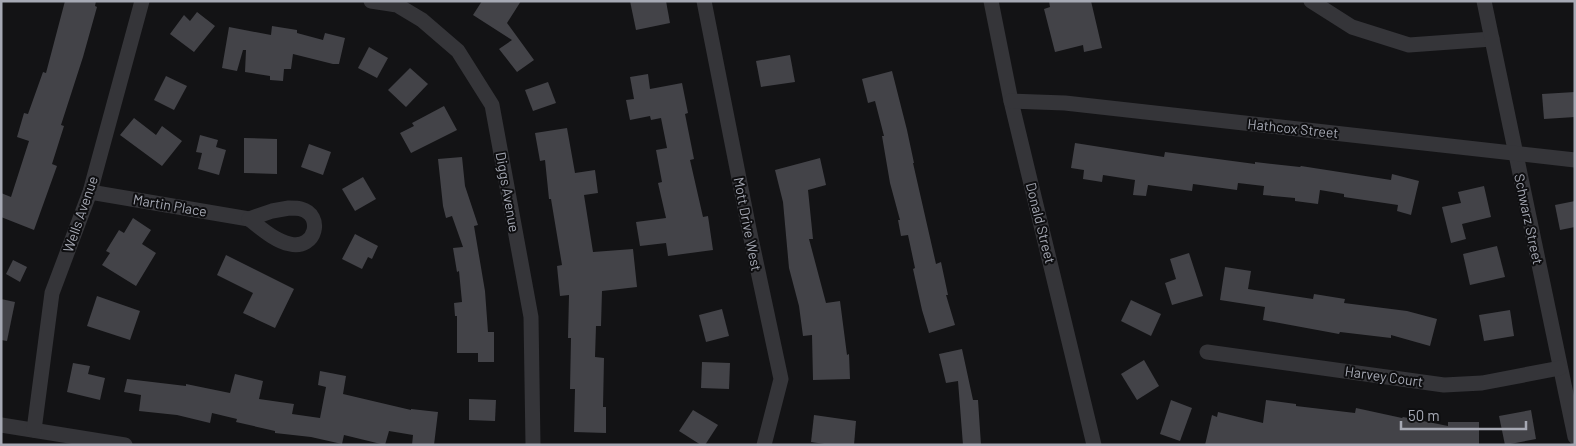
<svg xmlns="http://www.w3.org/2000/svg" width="1576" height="446" font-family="Barlow,sans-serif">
  <rect width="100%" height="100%" fill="#131315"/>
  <g fill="#434348">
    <polygon points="65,1 96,1 95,6 97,7 83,57 61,125 64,126 52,164 57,166 34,230 1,217 1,193 11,197 29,141 17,137 24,113 28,114 43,72 46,73"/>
    <polygon points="482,1 521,1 507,23 534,60 517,72 499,49 512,40 473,15"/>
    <polygon points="630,1 666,1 670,23 636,30"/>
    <polygon points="1049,1 1091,1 1102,48 1084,52 1083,45 1055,52 1044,9 1050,7"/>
    <polygon points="197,12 215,26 194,52 170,34 184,15 190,21"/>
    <polygon points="272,26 297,30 297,33 323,40 325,33 345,38 339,64 333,64 293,54 291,69 284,69 283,81 270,80 270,76 245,72 246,50 243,50 237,71 222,68 229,27 271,35"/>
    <polygon points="369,47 388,58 377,78 358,68"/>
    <polygon points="790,55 795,82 761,87 756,61"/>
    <polygon points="410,68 428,84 406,107 388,90"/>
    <polygon points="892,71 907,130 914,163 913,163 936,264 941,262 948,295 946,295 955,325 929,333 922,310 913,269 915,268 908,235 901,236 898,220 900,220 890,183 882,136 884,136 875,101 868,103 862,79"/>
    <polygon points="648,74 650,89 682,83 688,113 685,114 694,159 690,160 703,217 708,216 713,250 668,256 666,243 640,246 636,222 666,218 658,183 662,182 656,150 667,148 661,118 651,120 650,116 630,120 626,100 634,99 630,77"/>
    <polygon points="166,76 187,86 174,110 154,100"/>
    <polygon points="548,82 556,103 533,111 525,90"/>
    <polygon points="1575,92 1575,117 1544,119 1542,94"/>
    <polygon points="444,106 457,130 411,153 400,133 414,126 412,123"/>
    <polygon points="134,118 156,135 162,126 182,141 162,166 120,135"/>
    <polygon points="567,128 575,173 595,170 598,193 584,195 593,252 633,249 637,287 602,291 601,326 596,326 595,357 604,358 603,407 606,407 606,433 574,432 575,389 570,389 571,338 568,338 569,295 560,296 557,266 562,265 551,199 549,199 545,160 540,161 535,133"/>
    <polygon points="200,135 218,140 216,147 226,150 219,175 198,169 202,153 196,152"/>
    <polygon points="244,138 277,139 277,174 244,173"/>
    <polygon points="1075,143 1164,157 1165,152 1255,164 1255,162 1300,167 1301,166 1391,180 1392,174 1419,181 1411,215 1397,211 1398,205 1344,197 1344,194 1320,190 1318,204 1295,201 1295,198 1263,195 1264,186 1238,183 1237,190 1193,184 1192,191 1148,185 1146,196 1133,195 1135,180 1103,175 1102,182 1083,179 1084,170 1071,168"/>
    <polygon points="309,144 331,152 323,175 301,167"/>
    <polygon points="462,157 465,186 478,225 474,226 485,291 488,332 494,332 494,362 478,362 478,353 457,353 457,316 455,316 454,303 462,302 459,271 457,272 453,248 463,247 452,216 446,218 443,206 438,159"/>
    <polygon points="820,158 826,185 808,190 813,239 809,239 826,303 840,301 847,355 849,354 850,379 813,380 812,335 803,336 799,306 789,268 783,202 775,170"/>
    <polygon points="363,177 376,199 355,211 342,189"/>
    <polygon points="1484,186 1491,217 1462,224 1466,239 1451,243 1442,207 1461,203 1458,192"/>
    <polygon points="1575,201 1575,227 1560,230 1555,205"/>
    <polygon points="133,218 151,230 142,244 156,253 136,286 102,265 110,253 106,251 119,230 124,233"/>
    <polygon points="355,234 378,246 372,259 368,257 362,269 342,259"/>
    <polygon points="1497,246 1505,277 1470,285 1463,254"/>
    <polygon points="1189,253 1203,296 1172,305 1165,283 1176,279 1170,259"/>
    <polygon points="226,255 294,289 275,328 243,313 253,293 217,275"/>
    <polygon points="13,260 27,267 20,282 6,274"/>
    <polygon points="1225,267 1251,271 1248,289 1313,299 1314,294 1345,299 1344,303 1407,311 1437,319 1430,346 1391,335 1391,338 1340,332 1339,334 1263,320 1265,307 1220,300"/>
    <polygon points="97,296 140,311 130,340 87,326"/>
    <polygon points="1,299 15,302 7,341 1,340"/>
    <polygon points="1131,300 1161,314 1151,336 1121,321"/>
    <polygon points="722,309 729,336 706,342 699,315"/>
    <polygon points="1510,310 1514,336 1484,341 1479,315"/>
    <polygon points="962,349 973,400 978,400 981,445 963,445 958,381 946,383 939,354"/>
    <polygon points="1144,360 1159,386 1137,400 1121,374"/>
    <polygon points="702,362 730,363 729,389 701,388"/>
    <polygon points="73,363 90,366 88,374 105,378 100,400 67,392"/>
    <polygon points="320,371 346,376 343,394 411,410 411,409 438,412 434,445 412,445 413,435 389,431 385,445 344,435 342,444 311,437 275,433 275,431 236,422 237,419 212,413 210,423 177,415 139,411 141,395 124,392 127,379 186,386 186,384 230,393 235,374 263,381 259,399 294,404 292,414 320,418 326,387 318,385"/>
    <polygon points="469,399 496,400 495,421 469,420"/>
    <polygon points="1171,400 1192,408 1180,441 1160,434"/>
    <polygon points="1266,400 1296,404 1296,406 1355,413 1356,408 1402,418 1403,417 1448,426 1448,422 1479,422 1479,445 1205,445 1212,415 1217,417 1218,412 1263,423"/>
    <polygon points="693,410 718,425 705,445 701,445 679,431"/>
    <polygon points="1531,410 1536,439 1505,445 1499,416"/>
    <polygon points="814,415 856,421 854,445 831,445 811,442"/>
  </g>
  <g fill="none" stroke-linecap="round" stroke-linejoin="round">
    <g stroke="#353539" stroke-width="15">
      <polyline points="371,1 397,5 422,20 458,51 492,105 531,317 533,445"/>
      <polyline points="704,1 749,229 781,379 764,445"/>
      <polyline points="991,1 1011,101 1094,445"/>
      <polyline points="1311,1 1352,27 1409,45 1492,39"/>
      <polyline points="1484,1 1575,437"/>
      <polyline points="1011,101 1065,103 1575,160"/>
      <polyline points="90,192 249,219"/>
      <path d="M289,208c4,0 9,0 12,1 23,6 15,41 -11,35 -15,-3 -29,-16 -41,-25l23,-8z"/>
      <polyline points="1207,352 1444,385 1482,383 1560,368"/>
      <polyline points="1,425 125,445"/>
      <polyline points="34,430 52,293 90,192 142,1"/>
    </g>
  </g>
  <g text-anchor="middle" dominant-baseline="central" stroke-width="4" stroke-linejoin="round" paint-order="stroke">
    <g font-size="14" fill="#a6a9b4" stroke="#0e0e10">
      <text transform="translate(1293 128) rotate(6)">Hathcox Street</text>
      <text transform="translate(508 192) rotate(80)">Diggs Avenue</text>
      <text transform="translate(170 205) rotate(10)">Martin Place</text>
      <text transform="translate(80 214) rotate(-71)">Wells Avenue</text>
      <text transform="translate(1529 219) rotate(78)">Schwarz Street</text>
      <text transform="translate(1041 223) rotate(76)">Donald Street</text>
      <text transform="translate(748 224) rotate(79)">Mott Drive West</text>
      <text transform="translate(1384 376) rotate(8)">Harvey Court</text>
    </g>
  </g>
  <rect width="1576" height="446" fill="none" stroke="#a6a9b4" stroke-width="5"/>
  <path d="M1401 421v8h125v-8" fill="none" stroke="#a6a9b4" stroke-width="2.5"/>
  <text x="1408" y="421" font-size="15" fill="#a6a9b4" stroke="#0e0e10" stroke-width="4" paint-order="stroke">50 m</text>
</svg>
